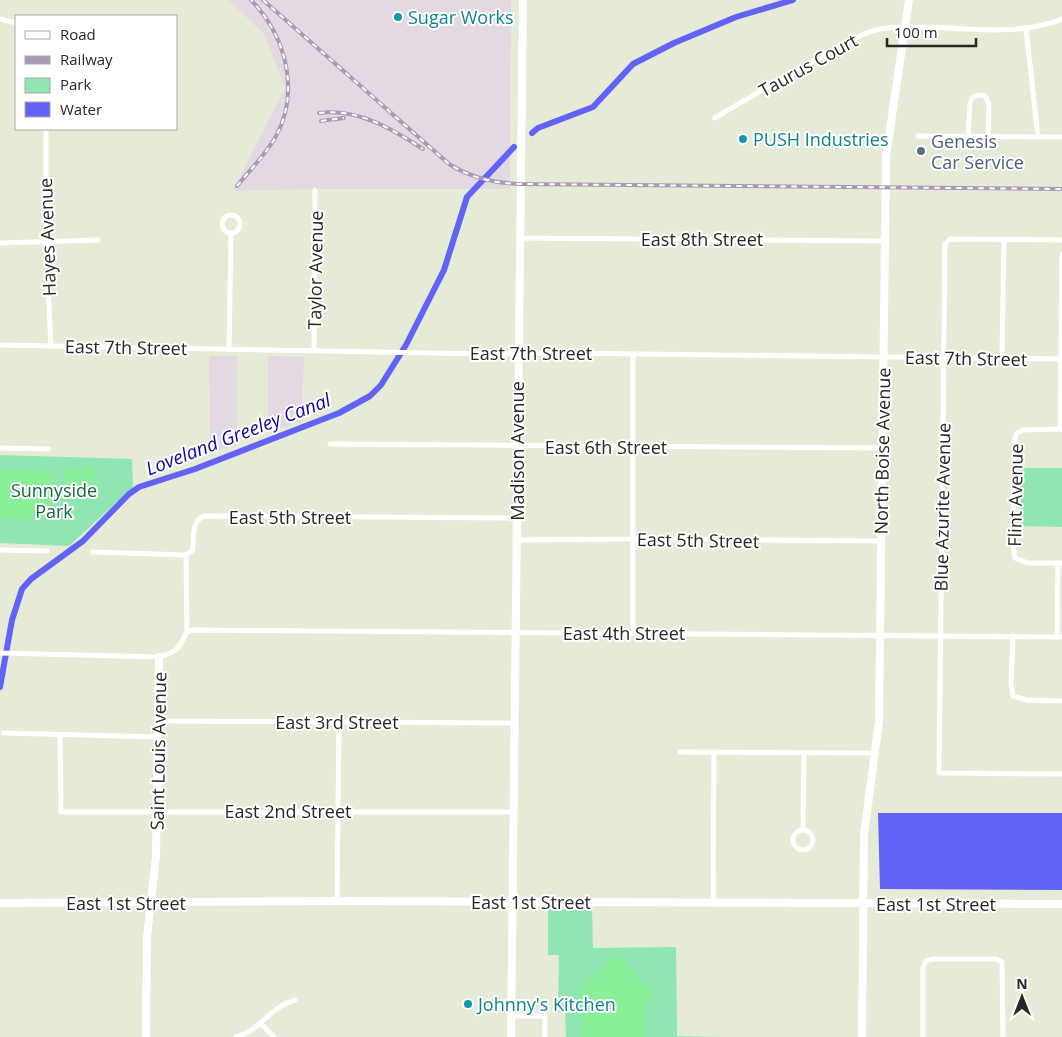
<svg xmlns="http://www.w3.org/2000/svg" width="1062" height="1037" font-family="'Open Sans',sans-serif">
  <rect width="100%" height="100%" fill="#e5ebd7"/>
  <g fill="#e2d9e2">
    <polygon points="229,0 511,0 510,189 319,189 233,191 285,88 265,35"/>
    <polygon points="209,356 237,356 237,445 210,453"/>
    <polygon points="268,356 304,357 301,421 268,433"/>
  </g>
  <g fill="#8fe6b0">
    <polygon points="0,455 132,459 133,487 69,546 0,543"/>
    <polygon points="1021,468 1062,468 1062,527 1021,526"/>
    <polygon points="548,909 592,910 593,948 676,947 677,1036 723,1037 566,1037 565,1012 558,1012 559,955 548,955"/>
  </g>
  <g fill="#89ef99">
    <polygon points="86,467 93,467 93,480 85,482 100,482 100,496 85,496 85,493 84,497 66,498 66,469 85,469"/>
    <polygon points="0,469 53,472 51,520 0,518"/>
    <polygon points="612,957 620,957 655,994 644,1005 643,1037 582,1037 583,1001 577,995"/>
  </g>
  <polygon fill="#6162f6" points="878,813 1062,813 1062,890 880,889"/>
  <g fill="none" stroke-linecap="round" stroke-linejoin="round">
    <g stroke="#6162f6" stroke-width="6">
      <polyline points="532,133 538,128 593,107 633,64 674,43 736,17 793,0"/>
      <polyline points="0,687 12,620 22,589 31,579 83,541 129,494 139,487 195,469 339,413 370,396 381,385 406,345 444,270 467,197 514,147"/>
    </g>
    <g stroke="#fff" stroke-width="5">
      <polyline points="0,19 16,23"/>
      <polyline points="1026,29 1038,137"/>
      <path d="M715,118c37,-22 74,-44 112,-64 18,-10 37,-23 59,-26 59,-6 119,13 176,-9"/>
      <polyline points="46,129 46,241 51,346"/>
      <polyline points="918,136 1062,137"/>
      <polyline points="968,136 970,104 972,98 978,95 985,96 989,104 988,136"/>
      <circle cx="231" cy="224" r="9"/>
      <polyline points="519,238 885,241"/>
      <polyline points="1062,240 950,239 945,244 939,773 1062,774"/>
      <polyline points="0,243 98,240"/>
      <polyline points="0,345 486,354 559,353 1062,359"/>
      <polyline points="229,349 231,233"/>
      <polyline points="314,351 315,190"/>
      <polyline points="1002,358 1004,240"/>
      <polyline points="1060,429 1062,254"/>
      <polyline points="1062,429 1023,430 1017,433 1015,438 1013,544 1015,558 1028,563 1062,563"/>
      <polyline points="330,444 882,448"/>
      <polyline points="0,448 49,449"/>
      <polyline points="516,540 632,539 881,541"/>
      <polyline points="0,550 47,551"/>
      <path d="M93,552l93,3 6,-4c3,-13 -2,-29 12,-35l312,2"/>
      <polyline points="187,632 194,630 1062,637"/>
      <polyline points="633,633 633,354"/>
      <polyline points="1013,636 1011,683 1013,696 1027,700 1062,701"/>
      <polyline points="1057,637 1058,563"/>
      <path d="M0,653l159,4c20,-6 19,-8 28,-25l-1,-77"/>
      <polyline points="158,721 515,723"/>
      <polyline points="4,733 158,737"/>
      <polyline points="60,734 61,812 514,812"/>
      <polyline points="680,752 875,753"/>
      <polyline points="803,829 804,753"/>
      <circle cx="803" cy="840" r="10"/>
      <polyline points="337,901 339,722"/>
      <polyline points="713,903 714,752"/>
      <polyline points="511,1016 545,1016 545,1037"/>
      <polyline points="261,1024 274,1037"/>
      <path d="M236,1037c28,-8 31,-29 59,-37"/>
      <polyline points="923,1037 923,967 926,961 932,959 996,959 1002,962 1003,1037"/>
    </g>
    <g stroke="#fff" stroke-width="8">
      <polyline points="0,903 342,901 1062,904"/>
      <polyline points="146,1035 147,937 156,856 159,657"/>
      <polyline points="511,1037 523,0"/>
      <polyline points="862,1037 864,835 879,721 886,157 909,0"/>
    </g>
    <defs>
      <g id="rail">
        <path d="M263,0l186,164c22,14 45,19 71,20l542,5"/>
        <path d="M319,113c39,-5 73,16 104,36"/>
        <polyline points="321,121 344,118"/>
        <path d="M237,186c13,-16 28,-31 38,-48 26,-46 11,-102 -24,-138"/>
      </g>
    </defs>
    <use href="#rail" stroke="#a89ab3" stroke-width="4"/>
    <use href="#rail" stroke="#fff" stroke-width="2" stroke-dasharray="5.5" stroke-linecap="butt"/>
  </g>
  <g fill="#0f9aa8" stroke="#fff" stroke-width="2">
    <circle cx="398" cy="17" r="5"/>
    <circle cx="743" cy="139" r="5"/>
    <circle cx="468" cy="1004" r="5"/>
  </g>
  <circle fill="#5c6f8a" stroke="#fff" stroke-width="2" cx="921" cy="151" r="5"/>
  <g text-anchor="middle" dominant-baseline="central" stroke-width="4" stroke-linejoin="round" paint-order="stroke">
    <g font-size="18" fill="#0d838f" stroke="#fff" text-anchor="start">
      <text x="408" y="17">Sugar Works</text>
      <text x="753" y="139">PUSH Industries</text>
      <text x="478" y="1004">Johnny's Kitchen</text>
    </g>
    <g font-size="18" fill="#272727" stroke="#fff">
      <text transform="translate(808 65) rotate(-29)">Taurus Court</text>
      <text transform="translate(47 237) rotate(-92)">Hayes Avenue</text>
      <text x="702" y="239">East 8th Street</text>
      <text transform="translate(315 270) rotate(-89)">Taylor Avenue</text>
      <text transform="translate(126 347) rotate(1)">East 7th Street</text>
      <text x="531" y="353">East 7th Street</text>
      <text transform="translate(966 358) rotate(1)">East 7th Street</text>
      <text x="606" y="447">East 6th Street</text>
      <text transform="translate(517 451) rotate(-90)">Madison Avenue</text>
      <text transform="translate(882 451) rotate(-89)">North Boise Avenue</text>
      <text transform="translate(1015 495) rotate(-89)">Flint Avenue</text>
      <text transform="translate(942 507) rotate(-89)">Blue Azurite Avenue</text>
      <text x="290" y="517">East 5th Street</text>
      <text transform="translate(698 540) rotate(1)">East 5th Street</text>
      <text x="624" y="633">East 4th Street</text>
      <text x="337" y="722">East 3rd Street</text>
      <text transform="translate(158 751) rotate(-89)">Saint Louis Avenue</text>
      <text x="288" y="811">East 2nd Street</text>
      <text x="531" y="902">East 1st Street</text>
      <text x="126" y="903">East 1st Street</text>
      <text x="936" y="904">East 1st Street</text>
    </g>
    <g font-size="18" fill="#4e5e75" stroke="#fff" text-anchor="start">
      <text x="931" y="141">Genesis<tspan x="931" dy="21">Car Service</tspan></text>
    </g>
    <g font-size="18" fill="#14673f" stroke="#fff">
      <text x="54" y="490">Sunnyside<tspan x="54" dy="21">Park</tspan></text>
    </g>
    <g font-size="19" font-style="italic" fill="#10059d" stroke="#fff">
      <text transform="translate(238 434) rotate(-21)">Loveland Greeley Canal</text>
    </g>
  </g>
  <rect x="15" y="15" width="162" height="115" fill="#ffffff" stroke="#a9a9a9"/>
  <rect x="25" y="31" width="25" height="8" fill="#ffffff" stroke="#a9a9a9"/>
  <text x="60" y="40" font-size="15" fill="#272727">Road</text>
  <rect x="25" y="56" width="25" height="8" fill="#a89ab3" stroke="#a9a9a9"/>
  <text x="60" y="65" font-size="15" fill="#272727">Railway</text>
  <rect x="25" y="78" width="25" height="15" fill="#8fe6b0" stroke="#a9a9a9"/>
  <text x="60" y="90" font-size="15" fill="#272727">Park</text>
  <rect x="25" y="102" width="25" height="15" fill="#6162f6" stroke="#a9a9a9"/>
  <text x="60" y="115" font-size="15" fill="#272727">Water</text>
  <g transform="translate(1022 997)" stroke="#ffffff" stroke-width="4" paint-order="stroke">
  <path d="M0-4L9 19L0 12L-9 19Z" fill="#272727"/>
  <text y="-8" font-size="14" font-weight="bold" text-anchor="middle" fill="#272727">N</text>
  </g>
  <path d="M887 38v8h89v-8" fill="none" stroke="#272727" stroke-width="2.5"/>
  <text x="894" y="38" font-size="15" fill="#272727" stroke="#ffffff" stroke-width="4" paint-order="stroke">100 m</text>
</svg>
